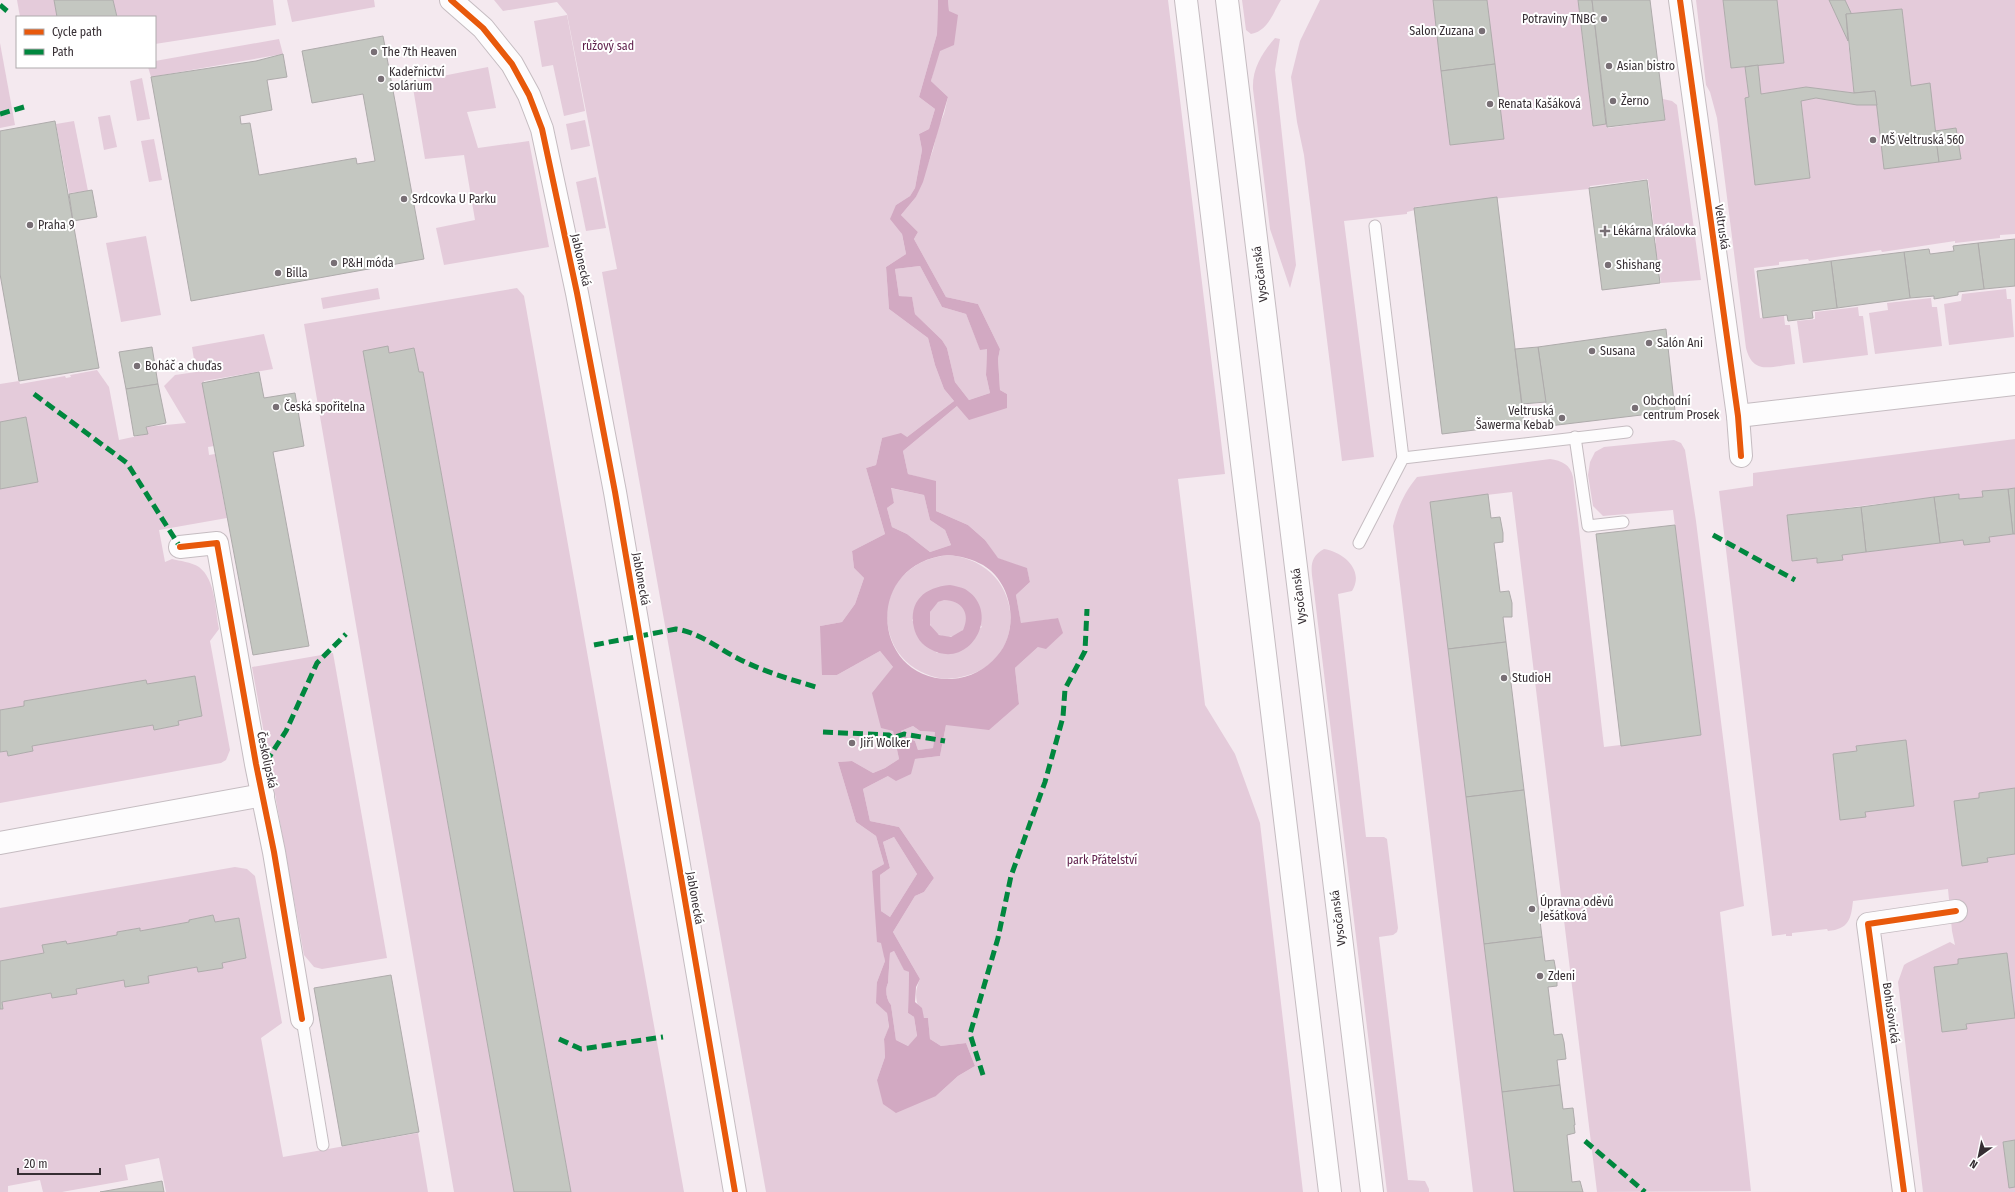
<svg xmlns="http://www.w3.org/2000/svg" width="2015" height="1192" font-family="'Fira Sans Condensed',sans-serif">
  <rect width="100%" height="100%" fill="#f4e9ef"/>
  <g fill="#e4cbda" fill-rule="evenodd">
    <polygon points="17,0 54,0 57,17 20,17"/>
    <polygon points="113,0 273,0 276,25 155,44 155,17 117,17"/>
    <polygon points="287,0 374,0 375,7 292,22"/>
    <path d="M494,0h444l-1,34 -18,63 16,12 -6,20 -10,5 3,16 -7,38 -5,8 -14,9 10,49 -20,13 3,42 39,29 7,27 9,24 10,12 -47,36 -25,1 -6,27 -10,3 19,66 -33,17 2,17 10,10 -9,26 -13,18 -22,4 17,49 43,-24 13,16v64l6,28 -14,9 -12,5 -21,-12 -14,1 18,60 20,14 8,28 -12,7 13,90 -8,21 10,31 2,15 -5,11 1,18 -8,23 59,16 22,-20 17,-10 -9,-23 -25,3 -11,-7 -2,-21h-4c-8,-14 -11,-24 -4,-39l-27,-47 22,-36 9,-4 10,-14 -35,-51 -29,-6 -7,-32 25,-13 27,-17 25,-3 6,-31 73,-21 -4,-36 23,-21 20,-29 -37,6 -5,-29 14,-13 -3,-13 -30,-11 -12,-18 -17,-15 -32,-14v-29l-28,-8 -5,-23 54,-45 50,-12 -7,-4 -2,-31 2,-10 -22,-45 -32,-7 -32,-58 4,-7 -17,-17 15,-18 17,-47 5,-22 6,-14 4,-17 -17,-16 18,-70 -1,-11h220l57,474 -47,5 27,226 30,49 25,69 43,369h-537l-164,-920 15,-3 -50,-255 -10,-12 -54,9z"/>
    <path d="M1242,0h39c-8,13 -13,31 -30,34l-5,-4z"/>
    <polygon points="1320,0 1433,0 1450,145 1503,139 1487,0 1578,0 1593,126 1606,124 1608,128 1665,120 1663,99 1672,101 1677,105 1701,280 1661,283 1657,256 1655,255 1654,244 1656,243 1648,179 1590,186 1589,189 1415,207 1415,210 1407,212 1407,214 1344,221 1374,457 1342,461 1304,155 1297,122 1291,77 1300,41"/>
    <path d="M1696,0h27l8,68 14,-1 4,30 -4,1 11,87 54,-8 -9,-76 15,-3 41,7h20l7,63 77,-9 -5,-31 -21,3 -5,-47 -19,2 -9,-77 -50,6 -7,-15h170v234l-15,1v3l-45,5v-2l-73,11 -1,-2 -72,11 -1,-2 -29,3v3l-25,3 6,50 24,-2 1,9h5l5,39c-23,2 -42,12 -49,-16l-29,-230 -7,-26 -4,-7z"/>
    <polygon points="1777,0 1829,0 1848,41 1854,93 1806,87 1761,94 1758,65"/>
    <polygon points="567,15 585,111 564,116 553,65 542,67 534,21"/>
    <path d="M1275,38l5,1 -5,31 21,195 -6,23 -20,-59 -17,-140c-1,-20 9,-36 22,-51z"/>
    <polygon points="279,39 283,54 151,77 148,67 155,67 155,61"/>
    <polygon points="0,43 15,125 0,128"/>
    <polygon points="488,67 496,108 467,112 478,148 529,141 549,247 444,265 436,228 475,220 464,155 425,159 412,82"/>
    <polygon points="142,78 150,119 137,121 130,81"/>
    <polygon points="110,115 117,147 104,150 98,117"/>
    <polygon points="585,120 590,146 571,150 566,124"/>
    <polygon points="74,121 88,191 69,193 56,124"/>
    <polygon points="154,139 162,180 149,182 141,141"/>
    <polygon points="596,177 606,228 586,231 576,182"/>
    <polygon points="146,236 161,315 121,322 106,243"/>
    <polygon points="920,266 942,307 966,314 980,349 987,349 986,375 990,393 969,400 955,382 947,348 942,340 915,314 912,298 899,296 895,269"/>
    <polygon points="378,288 380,299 323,309 321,298"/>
    <polygon points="517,288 524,296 607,765 684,1192 571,1192 423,372 419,372 414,348 389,353 388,347 363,351 514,1192 454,1192 304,324"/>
    <polygon points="2006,289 2007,299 2011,299 2014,337 1949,345 1944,304 1961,301 1962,294"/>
    <polygon points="1931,298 1932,307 1937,307 1942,346 1875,354 1869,313 1888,310 1887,303"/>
    <polygon points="1858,307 1859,316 1863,316 1868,355 1803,363 1797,321 1815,319 1815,312"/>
    <path d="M264,334l9,35 -69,12 -1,5 11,60 -6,1 1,8 6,-1 12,64 -68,12 6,32 7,-3c8,2 19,3 27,8 17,13 16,43 20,62l-9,12 20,109 -4,10 -5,3 -221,40v-51l7,-1 1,5 25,-5 -1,-5 121,-21 1,5 25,-5 -1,-4 24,-5 -7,-40 -48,8 -1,-4 -122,21v5l-24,4v-221l38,-8 -12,-64 -26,5v-38l19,-3 1,3 45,-8 1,2 5,-1 -1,-2 27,-5 12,17 10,53 28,-6 -1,-7 40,-4 -22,-37 11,-11 21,-3 -4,-25z"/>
    <path d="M2015,439v49l-32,3v6l-24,2v-5l-172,21 5,46 25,-3v4l26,-3 -1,-4 121,-15 1,5 25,-3v-5l26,-3v254l-36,5v5l-25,3 8,64 26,-3 -1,-4 28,-4v163l-8,-64 -49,6v5l-24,3 8,65 25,-3 -1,-5 49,-6v122l-12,2 6,45h6v5h-92l-25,-210 6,-17 3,-2 43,-21 5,3 -3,-14 -4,-42 -95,12c-2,18 -4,28 -25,30l-1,-2 -35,4v3h-6v-2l-14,2 -53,-445 34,-5v-13zM1906,740l8,66 -49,6 1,5 -26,3 -7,-66 24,-3v-5z"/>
    <path d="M1674,440l7,3 4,7 11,71 48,385 -24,6 31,279 -154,1 -85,-700 -77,9 85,691h-47l-80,-666c5,-19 11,-33 24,-49l133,-18c12,2 20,5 23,18l31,270 97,-12 -28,-225 -70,6 -10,-10 -5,-31 2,-13 5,-10 9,-5z"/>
    <polygon points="890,488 924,495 930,520 945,530 951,545 930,552 907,534 892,527 887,508 894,503"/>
    <path d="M1324,549c19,3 41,21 28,42l-14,3 28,243h18l3,2 11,89 -1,4 -4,3 -14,2 29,243 17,1 4,8v3h-42l-74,-609c-2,-15 -4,-26 11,-34z"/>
    <path d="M948,555c79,7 83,109 13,122 -12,3 -24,2 -35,-3 -15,-6 -28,-18 -34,-33 -17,-44 11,-81 56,-86zM950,585l32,42 -45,26 -25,-33z"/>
    <circle cx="948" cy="618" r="19"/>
    <polygon points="333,653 387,958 322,969 314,967 304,955 252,667"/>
    <polygon points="913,726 920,731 935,732 933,748 918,750 915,741 902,735 901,731"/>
    <polygon points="894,837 917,874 890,917 881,911 880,875 890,868 883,842"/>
    <polygon points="235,867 247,869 255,876 282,1023 261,1038 283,1157 418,1133 428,1192 166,1192 159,1158 125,1165 128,1180 62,1192 43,1192 40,1180 8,1186 8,1192 0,1192 0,1009 3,1009 2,1002 51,993 52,998 76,994 76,989 124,980 126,987 149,983 148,976 197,967 198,972 222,968 222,963 246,958 239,918 215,922 213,915 189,920 189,922 140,931 140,928 117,932 117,935 67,944 66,941 42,946 44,953 0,961 0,908"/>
    <path d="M894,951l10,18 5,3 -1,41 6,4 3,20 -9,9 -12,-6 -5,-35c-5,-6 -6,-16 -3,-22l2,-30z"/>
  </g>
  <g fill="#d2a9c2" fill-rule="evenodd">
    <path d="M938,0h10l1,11 9,4 -4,30 -14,6 -9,30 17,16 -25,85 -7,15 -15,18 17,17 -4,7 32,58 32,7 22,45 -2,10 2,31 7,4v14l-38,12 -12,-14 -54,45 5,23 28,7v30l32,14 17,15 13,18 29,10 3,14 -14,13 5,28 37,-5 5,15 -17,16 -8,-2 -23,21 4,36 -30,26 -43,-5 -6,31 -25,3 -4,15 -15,7 -8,-5 -25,13 7,32 29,6 35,51 -10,14 -9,4 -22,36 27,47 -4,8 -1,15 7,6 2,10h4l2,21 11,7 25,-3 9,23 -17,10 -22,20 -40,17 -13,-9 -6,-24 8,-23 -1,-18 5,-12 -2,-14 -11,-10 1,-21 8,-21 -4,-18 -4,-1 -5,-71 12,-7 -8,-28 -20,-14 -18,-60 14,-1 21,12 12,-5 14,-9 -6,-28 -12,-3 -9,-35 21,-26 -13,-16 -43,24h-15l-2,-49 22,-4 13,-18 9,-26 -10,-10 -2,-17 33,-17 -19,-66 10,-3 6,-27 19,-5 6,4 47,-36 -10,-12 -9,-24 -7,-27 -39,-29 -3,-42 20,-13 -4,-20 -12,-15 6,-14 14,-9 5,-8 7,-38 -3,-16 10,-5 6,-20 -16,-12 18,-63zM920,266l22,41 24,7 14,36 7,-1 -1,26 4,18 -21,7 -14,-18 -8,-34 -5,-8 -27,-26 -3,-17 -13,-1 -4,-27zM891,488l33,7 6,25 15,10 6,15 -21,7 -23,-18 -15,-7 -5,-19 7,-5zM948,555c13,1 24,4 35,10 30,18 37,65 14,91 -11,13 -27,22 -45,23 -80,3 -91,-115 -4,-124zM913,726l7,5 15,1 -2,16 -15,2 -3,-9 -13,-6 -1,-4zM894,837l23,37 -27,43 -9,-6 -1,-36 10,-7 -7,-26zM894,951l10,19 5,2 -1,41 6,4 3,19 -9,10 -12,-6 -5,-35c-5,-6 -6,-16 -3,-22l2,-30z"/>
    <path d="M950,585c5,1 11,2 15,4 38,23 5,83 -35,60 -8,-4 -14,-12 -16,-21 -6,-27 11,-41 36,-43zM944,600c18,0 27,14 19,30l-12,7 -12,-2 -9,-10v-13l8,-10z"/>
  </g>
  <g fill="#c4c7c1" stroke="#aeabab">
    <polygon points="54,0 113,0 117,17 57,17"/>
    <polygon points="1433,0 1487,0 1495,64 1441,71"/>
    <polygon points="1578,0 1592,0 1606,124 1593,126"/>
    <polygon points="1592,0 1650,0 1665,120 1607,127"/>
    <polygon points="1723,0 1777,0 1784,63 1731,68"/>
    <polygon points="1829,0 1845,0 1852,15 1846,14 1848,41"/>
    <polygon points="1902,9 1911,86 1930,83 1939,162 1884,169 1875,91 1854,93 1846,14"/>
    <polygon points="383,36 424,259 191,301 151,77 256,61 283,54 287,77 267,80 272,110 240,116 241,124 250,123 259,175 356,158 357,164 375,161 363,94 312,103 302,51"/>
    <polygon points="1495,64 1504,139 1450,145 1441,71"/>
    <polygon points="1758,65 1761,94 1806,87 1854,93 1875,91 1877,105 1857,105 1816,98 1801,101 1810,178 1755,185 1745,98 1749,97 1745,67"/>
    <polygon points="55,121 99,368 19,381 0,274 0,131"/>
    <polygon points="1956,128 1961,159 1939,162 1935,131"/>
    <polygon points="1647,180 1660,283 1602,290 1589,188"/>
    <polygon points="92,190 97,217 73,221 69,194"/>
    <polygon points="1497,197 1524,424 1442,434 1414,208"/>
    <polygon points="2015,239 2015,286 1984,289 1978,243"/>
    <polygon points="1978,243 1984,289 1958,292 1958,295 1934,299 1934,296 1910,298 1904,252 1929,249 1930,254 1954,251 1953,246"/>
    <polygon points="1904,252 1910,298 1837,308 1831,261"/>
    <polygon points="1831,261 1837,308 1812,311 1813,318 1788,321 1787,315 1763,318 1757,271"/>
    <polygon points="1666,329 1675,411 1549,426 1538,347"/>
    <polygon points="388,346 389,353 414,348 419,372 423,372 571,1192 514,1192 363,351"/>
    <polygon points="152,347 158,384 126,389 119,352"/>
    <polygon points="1538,347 1546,402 1522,404 1515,349"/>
    <polygon points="259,372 264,398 295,393 304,446 273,452 309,646 253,655 202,383"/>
    <polygon points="158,384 166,423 146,427 148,434 134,436 126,389"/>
    <polygon points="26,417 38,482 0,489 0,422"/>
    <polygon points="2015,488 2015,534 2013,534 2008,489"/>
    <polygon points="2008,489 2013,534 1989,537 1990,542 1964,545 1963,540 1940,543 1934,497 1959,494 1959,499 1983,497 1982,491"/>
    <polygon points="1488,494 1491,518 1500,517 1503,533 1503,542 1494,543 1500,592 1509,591 1512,603 1512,617 1503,617 1506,642 1448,649 1430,502"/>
    <polygon points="1934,497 1940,543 1866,552 1861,507"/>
    <polygon points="1861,507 1866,552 1842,555 1843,560 1817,563 1817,558 1792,561 1787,515"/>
    <polygon points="1675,525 1701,735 1621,746 1596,534"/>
    <polygon points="1506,642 1524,790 1466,797 1448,649"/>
    <polygon points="195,676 202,716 178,721 179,725 154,730 153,725 32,746 33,751 8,756 7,751 0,752 0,710 24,706 24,701 146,680 147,684"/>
    <polygon points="1906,740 1914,806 1865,812 1866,817 1840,820 1833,754 1857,751 1856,746"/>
    <polygon points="2015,788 2015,854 1987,858 1988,862 1962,866 1954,801 1979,798 1979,793"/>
    <polygon points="1524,790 1542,937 1484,944 1466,797"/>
    <polygon points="213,915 215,922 239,918 246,958 222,963 223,968 198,972 197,967 148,976 149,983 125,987 124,980 76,989 77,994 52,998 51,993 2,1002 3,1009 0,1009 0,961 44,953 42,945 66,941 67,944 117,935 117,932 140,928 140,931 189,922 189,920"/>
    <polygon points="1542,937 1545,961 1554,960 1557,977 1557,986 1548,987 1554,1035 1562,1034 1564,1042 1566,1059 1557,1060 1560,1085 1502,1092 1484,944"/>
    <polygon points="2007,953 2015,1018 1966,1024 1967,1029 1942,1032 1934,967 1958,964 1958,959"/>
    <polygon points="391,975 419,1132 342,1146 314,988"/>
    <polygon points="1560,1085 1563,1109 1573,1108 1575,1125 1574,1125 1575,1133 1567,1135 1572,1182 1580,1181 1583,1192 1514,1192 1502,1092"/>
    <polygon points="2015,1140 2015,1187 2009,1188 2003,1142"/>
    <polygon points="162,1181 164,1192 100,1192"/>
  </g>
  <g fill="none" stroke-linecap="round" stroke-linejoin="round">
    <defs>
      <g id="service">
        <polyline points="1375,226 1403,458"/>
        <polyline points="1575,437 1588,526 1623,522"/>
        <polyline points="1359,543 1403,458 1627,432"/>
        <polyline points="302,1019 323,1145"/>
      </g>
      <g id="minor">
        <polyline points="451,0 483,28 512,64 529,95 542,129 577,293 615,492 735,1192"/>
        <polyline points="1680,0 1738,416 1741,456"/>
        <polyline points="1738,416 2015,384"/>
        <polyline points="180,547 217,543 256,764 274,852 302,1019"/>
        <polyline points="0,843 263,795"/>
        <polyline points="1904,1192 1868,924 1956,911"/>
      </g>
      <g id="secondary">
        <polyline points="1186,0 1330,1192"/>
        <polyline points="1227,0 1372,1192"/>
      </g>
    </defs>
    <use href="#service" stroke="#c5bcc1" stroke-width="13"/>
    <use href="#minor" stroke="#c5bcc1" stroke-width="24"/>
    <use href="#secondary" stroke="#c5bcc1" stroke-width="24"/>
    <use href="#service" stroke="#fdfcfd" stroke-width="11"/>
    <use href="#minor" stroke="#fdfcfd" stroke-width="22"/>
    <use href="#secondary" stroke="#fdfcfd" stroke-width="22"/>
    <g stroke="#00873e" stroke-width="5" stroke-dasharray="10 5" stroke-linecap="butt">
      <polyline points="0,5 7,11"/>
      <polyline points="0,114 24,107"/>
      <polyline points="34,394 127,463 180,547"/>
      <polyline points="1713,535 1795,580"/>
      <path d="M594,645l82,-16c22,3 42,19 61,29 25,13 52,21 79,29"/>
      <polyline points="823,732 889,735 892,738 904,734 945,741"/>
      <polyline points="266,762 286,731 317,663 346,634"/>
      <polyline points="559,1039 581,1049 663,1037"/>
      <polyline points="983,1075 970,1034 998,938 1011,876 1045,782 1063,717 1065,689 1085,651 1087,609"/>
      <polyline points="1585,1141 1645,1192"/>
    </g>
    <defs>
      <g id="cycleway">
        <polyline points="451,0 483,28 512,64 529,95 542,129 577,293 615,492 735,1192"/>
        <polyline points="1680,0 1738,416 1741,456"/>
        <polyline points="180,547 217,543 256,764 274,852 302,1019"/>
        <polyline points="1904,1192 1868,924 1956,911"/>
      </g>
    </defs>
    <use href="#cycleway" stroke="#fff" stroke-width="8"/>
    <use href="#cycleway" stroke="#e8590c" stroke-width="6"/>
  </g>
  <g fill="#786f75" stroke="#fff" stroke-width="1.5">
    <circle cx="1604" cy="19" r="4"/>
    <circle cx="1482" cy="31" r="4"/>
    <circle cx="374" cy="52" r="4"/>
    <circle cx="1609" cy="66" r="4"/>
    <circle cx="381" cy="79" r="4"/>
    <circle cx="1613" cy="101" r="4"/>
    <circle cx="1490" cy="104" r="4"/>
    <circle cx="1873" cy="140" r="4"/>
    <circle cx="404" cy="199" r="4"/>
    <circle cx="30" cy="225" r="4"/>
    <path d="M1603 225h4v4h4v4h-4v4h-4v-4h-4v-4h4z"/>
    <circle cx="334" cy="263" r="4"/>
    <circle cx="1608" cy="265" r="4"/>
    <circle cx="278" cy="273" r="4"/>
    <circle cx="1649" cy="343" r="4"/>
    <circle cx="1592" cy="351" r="4"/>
    <circle cx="137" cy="366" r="4"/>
    <circle cx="276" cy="407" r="4"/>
    <circle cx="1635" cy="408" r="4"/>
    <circle cx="1562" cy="418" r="4"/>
    <circle cx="1504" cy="678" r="4"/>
    <circle cx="852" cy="743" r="4"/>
    <circle cx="1532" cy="909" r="4"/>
    <circle cx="1540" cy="976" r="4"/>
  </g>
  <g text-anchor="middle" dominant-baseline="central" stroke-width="4" stroke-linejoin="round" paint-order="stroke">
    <g font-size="12" fill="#362e33" stroke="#fff" text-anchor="start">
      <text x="1596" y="19" text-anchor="end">Potraviny TNBC</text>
      <text x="1474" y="31" text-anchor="end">Salon Zuzana</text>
      <text x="382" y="52">The 7th Heaven</text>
      <text x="1617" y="66">Asian bistro</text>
      <text x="389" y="72">Kadeřnictví<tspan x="389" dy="14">solárium</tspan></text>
      <text x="1621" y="101">Žerno</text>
      <text x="1498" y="104">Renata Kašáková</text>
      <text x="1881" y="140">MŠ Veltruská 560</text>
      <text x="412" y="199">Srdcovka U Parku</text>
      <text x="38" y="225">Praha 9</text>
      <text x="1613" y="231">Lékárna Královka</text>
      <text x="342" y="263">P&amp;H móda</text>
      <text x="1616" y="265">Shishang</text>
      <text x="286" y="273">Billa</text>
      <text x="1657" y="343">Salón Ani</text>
      <text x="1600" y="351">Susana</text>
      <text x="145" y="366">Boháč a chuďas</text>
      <text x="1643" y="401">Obchodní<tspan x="1643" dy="14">centrum Prosek</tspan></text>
      <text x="284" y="407">Česká spořitelna</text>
      <text x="1554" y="411" text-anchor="end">Veltruská<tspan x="1554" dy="14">Šawerma Kebab</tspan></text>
      <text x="1512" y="678">StudioH</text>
      <text x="860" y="743">Jiří Wolker</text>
      <text x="1540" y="902">Úpravna oděvů<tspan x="1540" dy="14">Ješátková</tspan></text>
      <text x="1548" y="976">Zdeni</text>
    </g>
    <g font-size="12" fill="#5d1d49" stroke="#fff">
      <text x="608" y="46">růžový sad</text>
      <text x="1102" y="860">park Přátelství</text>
    </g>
    <g font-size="12" fill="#362e33" stroke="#fff">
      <text transform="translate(1722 227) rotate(82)">Veltruská</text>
      <text transform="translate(581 260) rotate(77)">Jablonecká</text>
      <text transform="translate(1260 274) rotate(-97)">Vysočanská</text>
      <text transform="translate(641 579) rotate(80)">Jablonecká</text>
      <text transform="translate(1299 596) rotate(-97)">Vysočanská</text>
      <text transform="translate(267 760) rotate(78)">Českolipská</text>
      <text transform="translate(695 898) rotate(80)">Jablonecká</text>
      <text transform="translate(1338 918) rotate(-97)">Vysočanská</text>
      <text transform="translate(1891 1013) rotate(82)">Bohušovická</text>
    </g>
  </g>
  <rect x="16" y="16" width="140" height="52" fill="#ffffff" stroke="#afabad"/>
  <rect x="24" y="29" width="20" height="6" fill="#e8590c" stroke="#afabad"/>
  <text x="52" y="36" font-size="12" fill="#362e33">Cycle path</text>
  <rect x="24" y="49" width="20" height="6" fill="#00873e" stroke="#afabad"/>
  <text x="52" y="56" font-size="12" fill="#362e33">Path</text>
  <g transform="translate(1979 1156) rotate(213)" stroke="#ffffff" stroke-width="3" paint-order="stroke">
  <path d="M0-3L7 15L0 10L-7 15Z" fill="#362e33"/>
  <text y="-6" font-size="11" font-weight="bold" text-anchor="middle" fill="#362e33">N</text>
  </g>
  <path d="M18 1168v6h82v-6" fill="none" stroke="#362e33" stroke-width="2"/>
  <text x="24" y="1168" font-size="12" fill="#362e33" stroke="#ffffff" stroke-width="3" paint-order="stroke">20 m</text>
</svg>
